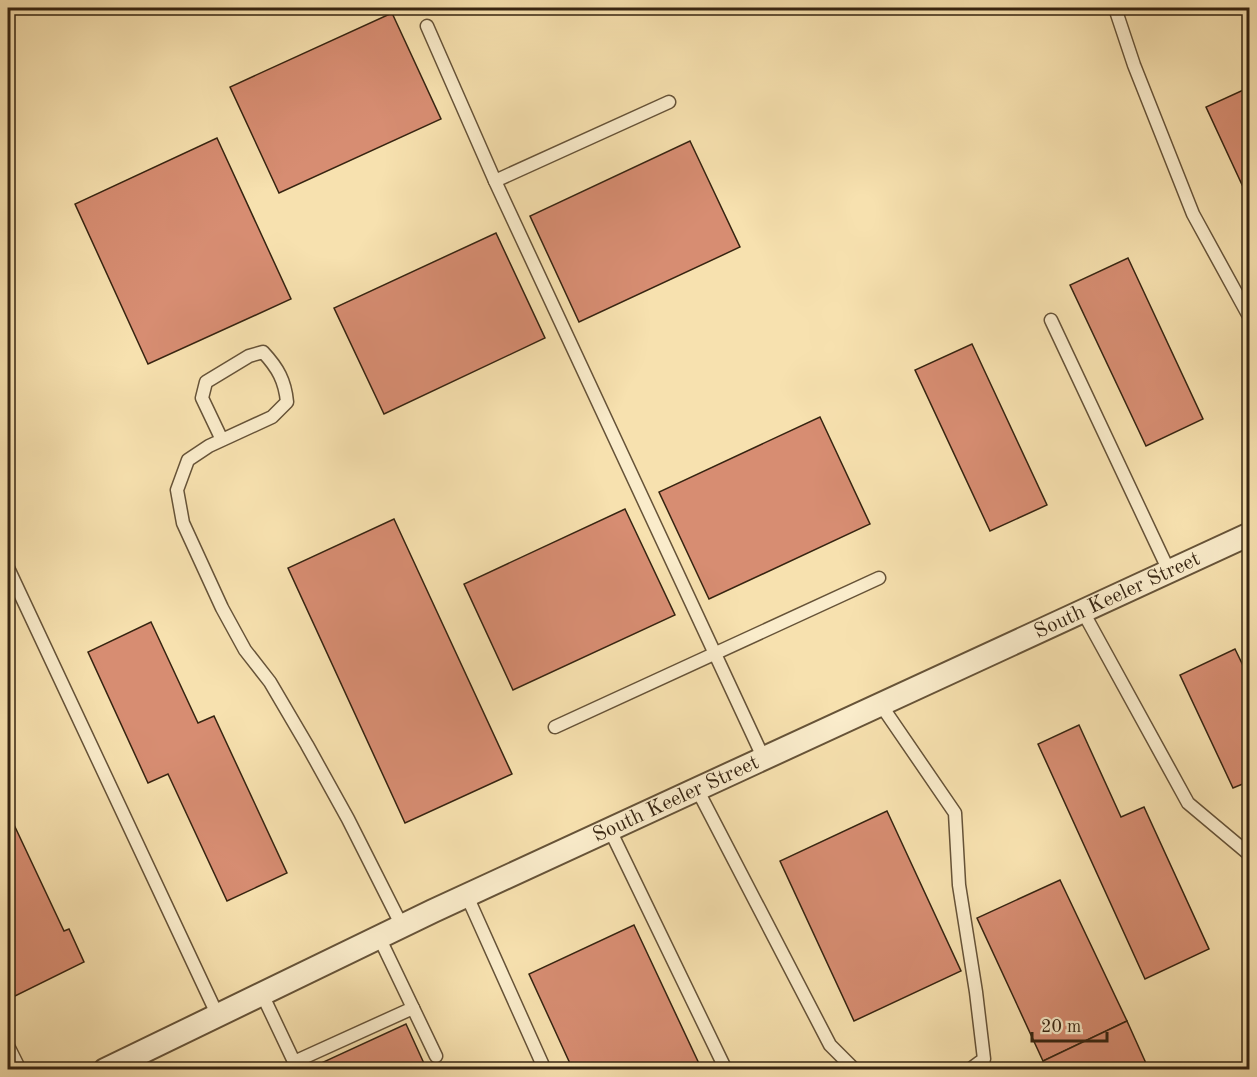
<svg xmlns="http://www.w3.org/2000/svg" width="1257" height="1077" font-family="'Old Standard TT',serif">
  <rect width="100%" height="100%" fill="#f7e1af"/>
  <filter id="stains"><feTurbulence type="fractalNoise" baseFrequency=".00333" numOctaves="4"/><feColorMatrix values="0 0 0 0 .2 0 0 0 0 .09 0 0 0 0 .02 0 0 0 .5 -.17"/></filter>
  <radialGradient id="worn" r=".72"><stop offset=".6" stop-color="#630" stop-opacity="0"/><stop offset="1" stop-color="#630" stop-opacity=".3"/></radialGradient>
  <g fill="#d78d72" stroke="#362411" stroke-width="1.5">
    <polygon points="392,13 441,119 279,193 230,87"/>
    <polygon points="1250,87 1250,202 1206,107"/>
    <polygon points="217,138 291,299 148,364 75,204"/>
    <polygon points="690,141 740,247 579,322 530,216"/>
    <polygon points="496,233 545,338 384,414 334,308"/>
    <polygon points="1128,258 1203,419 1146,446 1070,285"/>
    <polygon points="972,344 1047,505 990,531 915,370"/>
    <polygon points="820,417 870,524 709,599 659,492"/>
    <polygon points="625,509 675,615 513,690 464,584"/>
    <polygon points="394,519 512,774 405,823 288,568"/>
    <polygon points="151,622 198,723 214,716 287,873 227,901 168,774 148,783 88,652"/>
    <polygon points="1235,649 1250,680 1250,781 1233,788 1180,675"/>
    <polygon points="1079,725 1121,817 1144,807 1209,949 1145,979 1038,744"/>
    <polygon points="887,811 961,971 854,1021 780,861"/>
    <polygon points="8,812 64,931 69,929 84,962 13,997 8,986"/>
    <polygon points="1060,880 1127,1021 1043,1061 977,918"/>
    <polygon points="634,925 702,1070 573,1070 529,974"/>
    <polygon points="1127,1021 1149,1070 1047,1070 1043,1061"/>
    <polygon points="406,1024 427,1070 322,1070 319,1064"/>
  </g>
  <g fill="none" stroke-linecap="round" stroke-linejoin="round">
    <defs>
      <g id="lane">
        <polyline points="1115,8 1134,65 1193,214 1250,318"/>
        <polyline points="427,26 495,181 763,757"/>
        <polyline points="495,181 669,102"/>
        <polyline points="1051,320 1169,571"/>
        <path d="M222,440l-20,-42 4,-16 43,-26 14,-4c15,16 22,29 24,50l-15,15 -63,29 -21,14 -11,30 6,33 39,85 23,42 25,32 37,63 41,74 54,107"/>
        <polyline points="8,568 217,1014"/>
        <polyline points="1082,610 1188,803 1250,855"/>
        <polyline points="881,705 955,813 959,885 976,992 984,1059 969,1070"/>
        <polyline points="555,727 879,578"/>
        <polyline points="697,789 830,1045 855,1070"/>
        <polyline points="610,830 726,1070"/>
        <polyline points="467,896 545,1070"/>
        <polyline points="379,937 436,1056"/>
        <polyline points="262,994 298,1070"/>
        <polyline points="8,1046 20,1070"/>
        <polyline points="294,1062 413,1008"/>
      </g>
      <g id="street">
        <path id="s1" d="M105,1070l328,-159 817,-377"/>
      </g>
    </defs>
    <use href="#lane" stroke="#665338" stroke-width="15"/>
    <use href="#street" stroke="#665338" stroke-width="26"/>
    <use href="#lane" stroke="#faeccb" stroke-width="12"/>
    <use href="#street" stroke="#faeccb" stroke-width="22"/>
    <defs>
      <polyline id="rail" points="8,11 27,8"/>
    </defs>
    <use href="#rail" stroke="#362411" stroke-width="7"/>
    <use href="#rail" stroke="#faeccb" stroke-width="4.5" stroke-dasharray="14" stroke-linecap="butt"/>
  </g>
  <g text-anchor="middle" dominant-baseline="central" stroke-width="5" stroke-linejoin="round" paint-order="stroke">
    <g font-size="21" fill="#362411" stroke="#faeccb">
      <text stroke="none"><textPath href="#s1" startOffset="1118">South Keeler Street</textPath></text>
      <text stroke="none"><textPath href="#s1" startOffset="632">South Keeler Street</textPath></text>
    </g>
  </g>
  <rect width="1257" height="1077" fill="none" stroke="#f7e1af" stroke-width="30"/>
  <rect x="9" y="9" width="1239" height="1059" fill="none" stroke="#362411" stroke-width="3"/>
  <rect x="15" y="15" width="1227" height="1047" fill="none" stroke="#362411" stroke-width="1.5"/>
  <path d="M1032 1032v9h75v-9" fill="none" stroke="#362411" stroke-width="3"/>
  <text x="1041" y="1032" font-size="18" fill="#362411" stroke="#faeccb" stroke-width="4.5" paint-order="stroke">20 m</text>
  <rect width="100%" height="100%" filter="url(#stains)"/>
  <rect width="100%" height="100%" fill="url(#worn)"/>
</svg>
